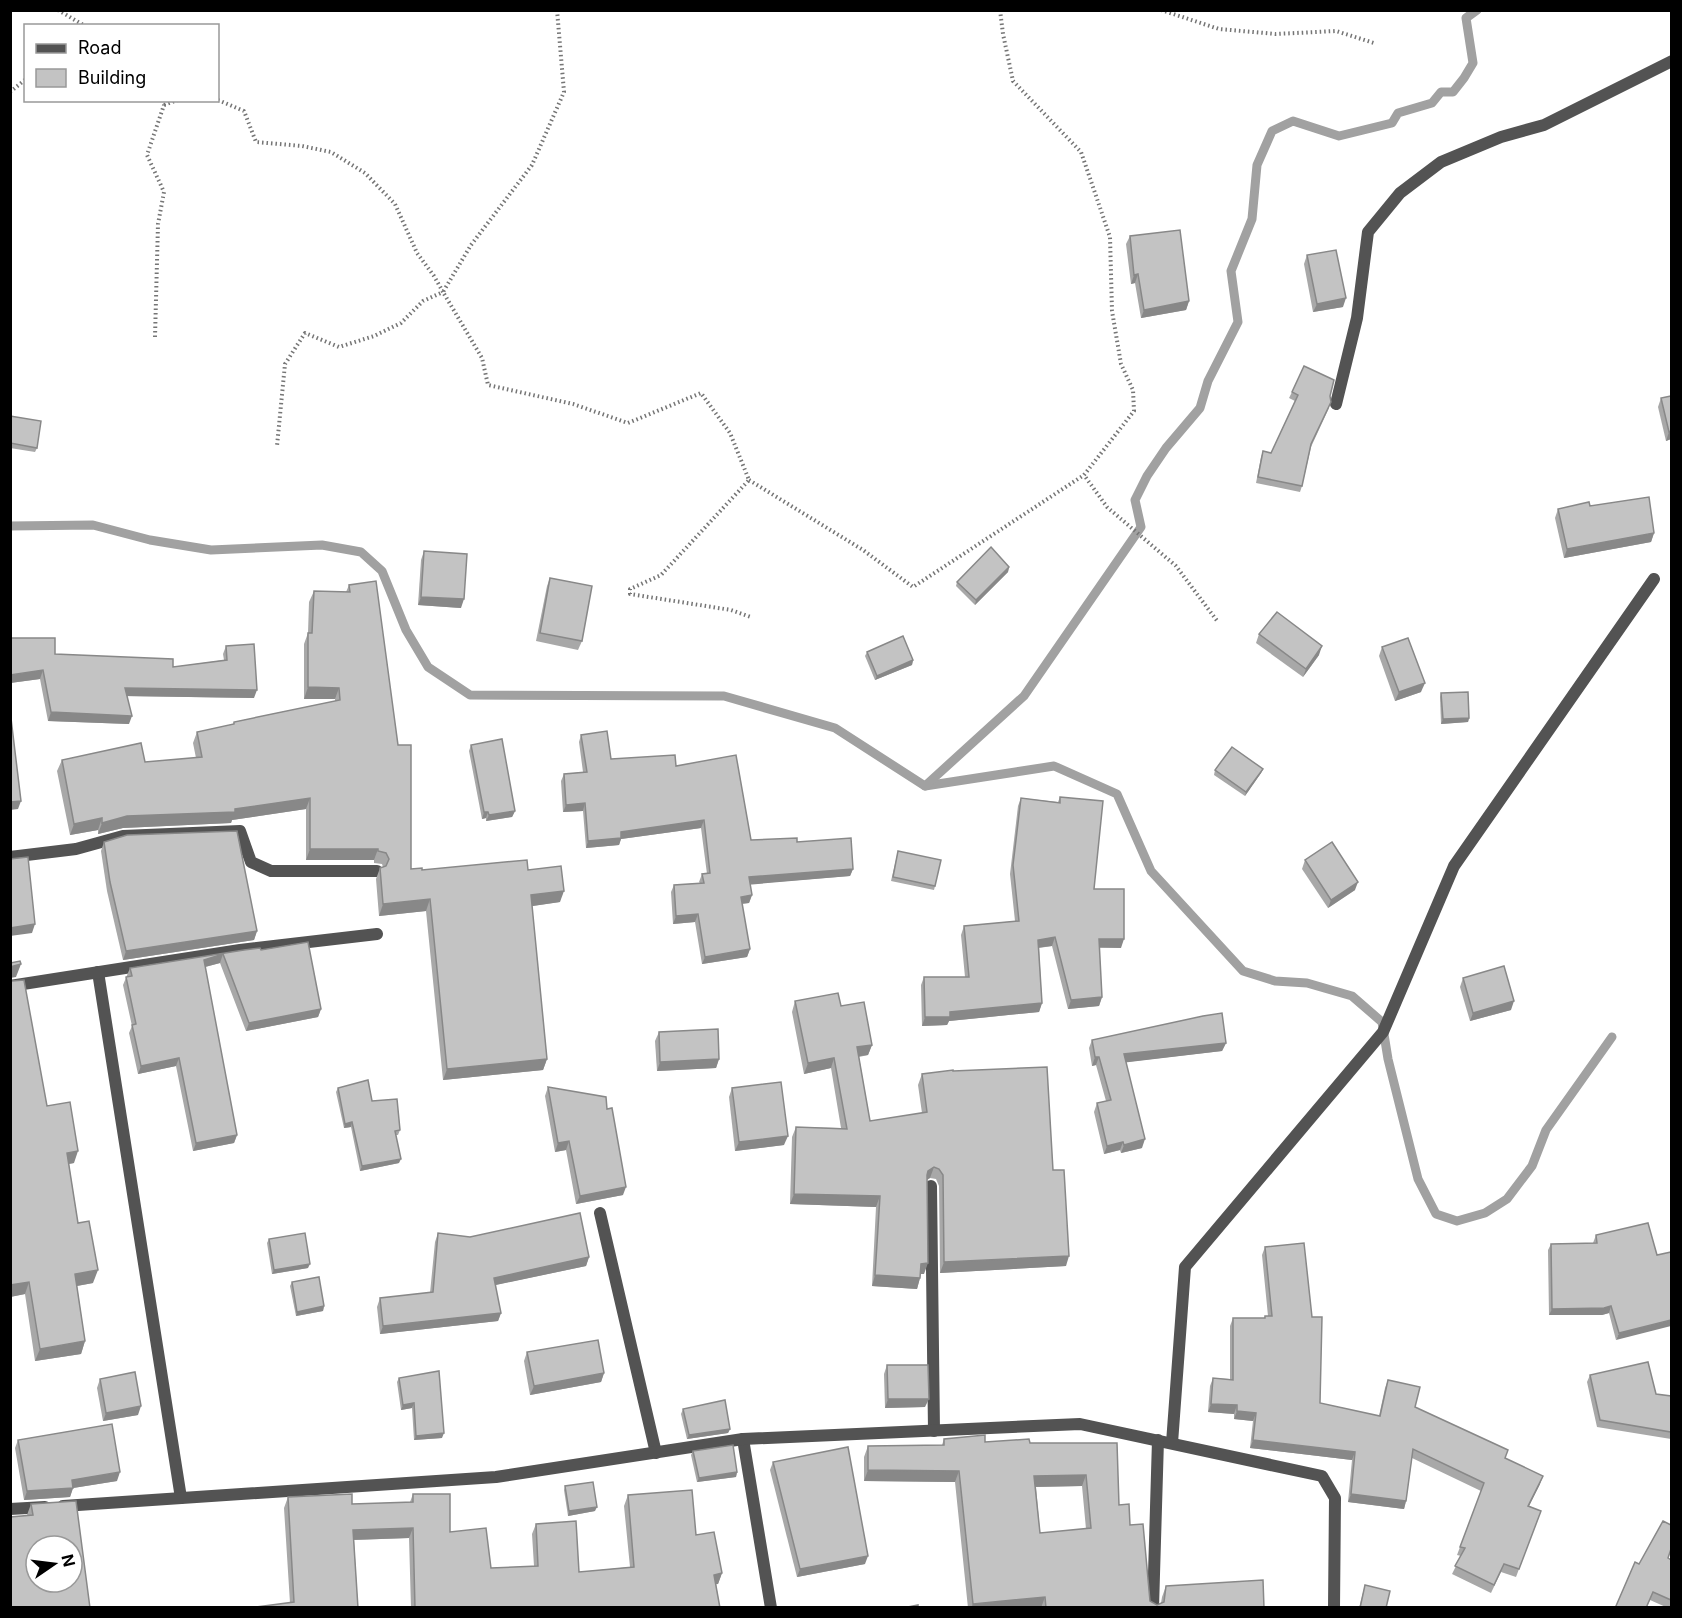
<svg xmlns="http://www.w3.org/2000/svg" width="1682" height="1618" font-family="Inter,sans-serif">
  <rect width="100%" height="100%" fill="#fff"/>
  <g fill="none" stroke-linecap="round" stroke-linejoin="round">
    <g stroke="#a1a1a1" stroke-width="9">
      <polyline points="10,526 93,525 150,540 211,550 322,545 361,552 382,571 406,630 428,667 470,695 724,696 835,728 925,786 1054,766 1117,794 1151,871 1243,971 1275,981 1307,983 1352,996 1382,1022 1388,1059 1418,1179 1436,1214 1457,1221 1485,1213 1507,1199 1532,1166 1546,1130 1612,1037"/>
      <polyline points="925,786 1024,696 1141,527 1135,500 1147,476 1166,448 1200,408 1208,381 1238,322 1231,271 1252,219 1257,165 1272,131 1293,121 1339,136 1392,123 1398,113 1432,103 1441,92 1453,92 1464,78 1473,63 1466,18 1477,10"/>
    </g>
    <g stroke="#757575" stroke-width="4" stroke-dasharray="1.5 3" stroke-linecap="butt">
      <polyline points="58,10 85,26"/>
      <polyline points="557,10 564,92 532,165 471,245 443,292 482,358 488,385 573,404 628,423 701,393 730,433 749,480 661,575 630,589 630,594 731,610 751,617"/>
      <polyline points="1000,10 1003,34 1013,81 1081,152 1110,237 1112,311 1121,364 1133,390 1134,411 1084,475 1107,507 1176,566 1218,622"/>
      <polyline points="1161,10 1219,29 1276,34 1336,31 1374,43"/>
      <polyline points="10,92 26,79"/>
      <polyline points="218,100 244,111 256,142 302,146 331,152 365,173 395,204 417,253 434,276 443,292 423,301 401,323 374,336 339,347 305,333 285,364 277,446"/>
      <polyline points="164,105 178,100"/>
      <polyline points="155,337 158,224 164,192 147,155 164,105 162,100"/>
      <polyline points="749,480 863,550 913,587 1084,475"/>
    </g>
    <g stroke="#535353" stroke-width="12">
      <polyline points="1336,404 1357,318 1368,232 1400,193 1441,162 1501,137 1544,125 1672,61"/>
      <polyline points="10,857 76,849 123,836 240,831 251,862 271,871 377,871"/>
      <polyline points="98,972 181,1498"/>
      <polyline points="10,986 240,950 377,934"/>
      <polyline points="931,1186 934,1431"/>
      <polyline points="600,1213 656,1453"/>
      <polyline points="743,1439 771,1608"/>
      <polyline points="1172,1443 1185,1267 1383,1032 1454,866 1654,579"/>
      <polyline points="63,1506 496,1477 743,1439 1080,1424 1322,1476 1335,1498 1334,1608"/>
      <polyline points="10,1509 45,1507"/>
      <polyline points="1153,1608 1158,1440"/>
    </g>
  </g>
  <g fill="#a8a8a8" fill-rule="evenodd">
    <polygon points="1130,236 1189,301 1186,310 1141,318 1135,283 1131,284 1126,244"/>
    <polygon points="1307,255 1343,307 1313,312 1304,264"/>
    <polygon points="1292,392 1330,396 1329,408 1311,447 1302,486 1300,492 1256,483 1261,457 1263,451 1271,453 1295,401 1289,398"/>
    <polygon points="1661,398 1671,439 1666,441 1658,407"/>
    <polygon points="10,416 37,448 35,452 10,448"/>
    <polygon points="1590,506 1654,533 1651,542 1564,558 1555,518 1558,509"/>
    <polygon points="424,551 461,608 418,605 421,560"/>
    <polygon points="1009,567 1008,572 975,605 956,586 957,582"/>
    <polygon points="550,578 582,641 578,650 536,641 547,586"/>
    <polygon points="349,585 411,869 422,870 528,870 560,902 532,906 547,1059 543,1070 443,1080 426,911 379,916 376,879 380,868 383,867 382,864 374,863 374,860 306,860 306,809 232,820 231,823 123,828 98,834 98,830 70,835 57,771 62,760 145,762 196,758 193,743 197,732 233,725 234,722 335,701 335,699 304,699 304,644 308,633 309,602 314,591 346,592"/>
    <polygon points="1259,634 1319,655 1303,677 1256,643"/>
    <polygon points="226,646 254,698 127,696 129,724 48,721 40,679 10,683 55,654 173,667 224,660 223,654"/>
    <polygon points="1382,647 1421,692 1395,701 1379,656"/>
    <polygon points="867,652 913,660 912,665 875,680 865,656"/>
    <polygon points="1441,693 1469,718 1468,722 1441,724 1440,697"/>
    <polygon points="581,735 611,759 676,766 751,840 797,842 853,869 850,876 750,884 752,895 749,903 742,904 750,949 747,957 702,964 695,922 673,924 671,892 674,885 700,883 699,882 702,874 707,874 701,828 621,839 619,845 586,848 583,811 563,812 561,781 564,774 583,772 579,742"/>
    <polygon points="471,745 515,811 512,817 486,821 486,818 482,819 469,751"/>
    <polygon points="1263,769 1261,773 1245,796 1214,775 1215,770"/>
    <polygon points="1060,797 1094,889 1121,948 1099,948 1102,997 1099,1006 1068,1009 1052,946 1039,948 1042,1003 1039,1012 949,1021 947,1025 922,1026 921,985 924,977 965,977 961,935 964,926 1015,921 1010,874 1018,806 1021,798 1058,802"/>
    <polygon points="104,842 257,931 254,940 123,960 107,891 101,851"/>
    <polygon points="898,851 935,886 934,890 891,881"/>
    <polygon points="1305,860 1355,890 1328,908 1302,869"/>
    <polygon points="260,948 261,950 321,1009 318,1017 246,1031 220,963 205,967 237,1135 234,1143 193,1151 176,1066 138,1074 129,1033 132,1026 123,985 130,968"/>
    <polygon points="1463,978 1511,1010 1470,1021 1460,987"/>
    <polygon points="10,980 47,1106 74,1163 69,1164 78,1223 93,1283 77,1286 85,1341 81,1354 35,1361 25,1294 10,1297"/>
    <polygon points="795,1001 841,1006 872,1045 868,1055 859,1057 870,1121 922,1113 918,1085 922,1074 953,1071 1053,1170 1066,1266 940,1273 939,1186 936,1179 930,1178 927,1180 924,1274 921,1274 917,1289 872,1286 876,1207 790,1204 792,1137 796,1127 841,1128 831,1068 804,1074 792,1012"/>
    <polygon points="659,1032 719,1059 716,1068 657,1071 655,1041"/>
    <polygon points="1092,1040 1226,1043 1222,1051 1126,1062 1142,1148 1121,1153 1120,1150 1104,1154 1094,1112 1097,1103 1106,1101 1096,1065 1092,1066 1089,1048"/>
    <polygon points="548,1087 607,1109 623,1195 576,1204 566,1150 555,1152 545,1096"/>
    <polygon points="338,1088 372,1101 400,1130 398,1135 396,1135 399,1163 360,1171 351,1127 344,1128 336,1092"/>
    <polygon points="732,1088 784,1145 735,1151 729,1097"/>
    <polygon points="438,1233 589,1257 586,1266 495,1285 501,1313 498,1321 380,1334 377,1307 380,1298 430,1293 435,1242"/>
    <polygon points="1596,1235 1657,1255 1616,1340 1609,1313 1602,1315 1549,1315 1548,1250 1551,1244 1593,1243"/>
    <polygon points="269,1239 308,1268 272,1274 267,1243"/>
    <polygon points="1265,1247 1320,1403 1379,1416 1385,1388 1388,1380 1415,1407 1506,1458 1540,1484 1529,1506 1541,1511 1516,1577 1501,1572 1491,1593 1452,1574 1461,1556 1457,1555 1481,1491 1412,1458 1406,1501 1404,1509 1348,1502 1352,1460 1250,1448 1253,1421 1234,1419 1234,1414 1208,1412 1210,1386 1213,1378 1230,1379 1230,1326 1233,1318 1264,1318 1265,1316 1268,1316 1262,1255"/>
    <polygon points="292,1282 324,1306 323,1311 296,1316 290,1286"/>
    <polygon points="527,1352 604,1373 601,1382 530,1395 524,1361"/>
    <polygon points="887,1365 925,1407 885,1408 884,1374"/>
    <polygon points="1590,1375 1656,1394 1671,1396 1671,1439 1597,1427 1587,1382"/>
    <polygon points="399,1378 442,1438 414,1440 412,1408 401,1410 397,1382"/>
    <polygon points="100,1379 138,1415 103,1421 97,1388"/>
    <polygon points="683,1409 730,1429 728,1433 687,1439 681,1414"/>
    <path d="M944,1439l41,3 45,1h87l2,62 11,20 20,76 7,4 4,-2 1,-6 4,-11 98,22h-296l-13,-126 -91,-1v-24l4,-11 74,-1zM1082,1486l4,43 -46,4 -4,-46z"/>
    <polygon points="18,1440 117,1481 73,1488 70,1497 24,1500 15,1448"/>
    <polygon points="693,1451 737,1472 736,1477 697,1482 691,1455"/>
    <polygon points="773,1462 865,1564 797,1577 770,1470"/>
    <polygon points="565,1486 595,1511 568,1516 564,1490"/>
    <polygon points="413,1494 450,1532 491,1568 534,1566 532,1534 536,1524 579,1572 630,1567 624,1506 628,1495 696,1535 722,1573 718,1584 716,1584 720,1608 411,1608 409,1538 354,1540 358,1608 290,1603 284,1508 288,1497 352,1504 410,1502"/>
    <polygon points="31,1504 90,1608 27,1515"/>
    <polygon points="1671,1551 1668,1558 1671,1560 1671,1608 1668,1608 1650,1600 1646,1608 1615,1608 1635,1562 1639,1564"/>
    <polygon points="1365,1585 1386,1608 1359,1608"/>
  </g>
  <g fill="#888">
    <polygon points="1138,274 1135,283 1131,284 1134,275"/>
    <polygon points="1346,298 1343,307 1313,312 1317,304"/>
    <polygon points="1189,301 1186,310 1141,318 1144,310"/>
    <polygon points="1671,431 1671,439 1666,441 1669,432"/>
    <polygon points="1654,533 1651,542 1564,558 1567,549"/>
    <polygon points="1009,567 1008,572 975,605 976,600"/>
    <polygon points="421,597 464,599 461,608 418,605"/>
    <polygon points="1322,646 1319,655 1303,677 1306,669"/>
    <polygon points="913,660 912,665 875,680 877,676"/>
    <polygon points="43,670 40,679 10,683 10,675"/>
    <polygon points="1425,683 1421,692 1395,701 1399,692"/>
    <polygon points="308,687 339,688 335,699 304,699"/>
    <polygon points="125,688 257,690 254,698 122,696"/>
    <polygon points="51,712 132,716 129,724 48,721"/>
    <polygon points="1469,718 1468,722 1441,724 1443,719"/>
    <polygon points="1263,769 1261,773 1245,796 1246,792"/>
    <polygon points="310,798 306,809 232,820 231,823 123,828 98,834 102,823 127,816 235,809"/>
    <polygon points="21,801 18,809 10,810 10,802"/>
    <polygon points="585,803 583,811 563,812 566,805"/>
    <polygon points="515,811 512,817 486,821 489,815"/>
    <polygon points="484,812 488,812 486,818 482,819"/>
    <polygon points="102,818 98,830 70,835 74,824"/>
    <polygon points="704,820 701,828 621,839 619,845 586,848 588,841 621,832"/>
    <polygon points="310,849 378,849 374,860 306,860"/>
    <polygon points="853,869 850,876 746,885 749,877"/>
    <polygon points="1358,882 1355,890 1328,908 1331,900"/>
    <polygon points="564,891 560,902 526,907 531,895"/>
    <polygon points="752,895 749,903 738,904 741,897"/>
    <polygon points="430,899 426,911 379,916 383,904"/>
    <polygon points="698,914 695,922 673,924 676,916"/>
    <polygon points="35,924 32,933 10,936 10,928"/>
    <polygon points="257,931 254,940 123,960 126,951"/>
    <polygon points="1055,937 1052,946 1035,948 1038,940"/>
    <polygon points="1099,939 1124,939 1121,948 1096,947"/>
    <polygon points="750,949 747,957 702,964 705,957"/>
    <polygon points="223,954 220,963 201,968 204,960"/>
    <polygon points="21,964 16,977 10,978 10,967"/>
    <polygon points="1102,997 1099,1006 1068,1009 1071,1000"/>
    <polygon points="1514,1001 1511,1010 1470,1021 1473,1013"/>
    <polygon points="1042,1003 1039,1012 949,1021 947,1025 922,1026 925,1017 950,1012"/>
    <polygon points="321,1009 318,1017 246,1031 249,1023"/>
    <polygon points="1226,1043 1222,1051 1121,1063 1124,1054"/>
    <polygon points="872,1045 868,1055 853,1057 857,1047"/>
    <polygon points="1095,1057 1099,1057 1096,1065 1092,1066"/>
    <polygon points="179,1058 176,1066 138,1074 141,1066"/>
    <polygon points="834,1058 831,1068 804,1074 808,1063"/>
    <polygon points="547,1059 543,1070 443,1080 447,1069"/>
    <polygon points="719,1059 716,1068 657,1071 660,1062"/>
    <polygon points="352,1122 351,1127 344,1128 345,1124"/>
    <polygon points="237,1135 234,1143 193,1151 196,1143"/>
    <polygon points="788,1136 784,1145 735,1151 739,1142"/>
    <polygon points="1145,1139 1142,1148 1121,1153 1124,1145"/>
    <polygon points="569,1141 566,1150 555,1152 558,1143"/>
    <polygon points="1123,1142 1120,1150 1104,1154 1107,1146"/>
    <polygon points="78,1151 74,1163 62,1165 67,1153"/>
    <polygon points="401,1159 399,1163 360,1171 362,1166"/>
    <polygon points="934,1167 930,1178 924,1181 928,1171"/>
    <polygon points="626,1187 623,1195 576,1204 580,1196"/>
    <polygon points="794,1194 880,1196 876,1207 790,1204"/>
    <polygon points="1069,1256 1066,1266 940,1273 944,1262"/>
    <polygon points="589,1257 586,1266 491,1286 494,1278"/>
    <polygon points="928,1263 924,1274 917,1274 921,1264"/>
    <polygon points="310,1264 308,1268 272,1274 274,1270"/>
    <polygon points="98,1270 93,1283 71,1287 75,1274"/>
    <polygon points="875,1275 920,1278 917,1289 872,1286"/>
    <polygon points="29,1282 25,1294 10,1297 10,1285"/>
    <polygon points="324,1306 323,1311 296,1316 297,1312"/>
    <polygon points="1611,1306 1609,1313 1602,1315 1549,1315 1552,1309"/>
    <polygon points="501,1313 498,1321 380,1334 383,1326"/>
    <polygon points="1671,1320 1671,1326 1616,1340 1619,1333"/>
    <polygon points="85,1341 81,1354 35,1361 40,1349"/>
    <polygon points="604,1373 601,1382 530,1395 534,1386"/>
    <polygon points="888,1399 929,1399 925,1407 885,1408"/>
    <polygon points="414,1403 412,1408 401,1410 403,1405"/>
    <polygon points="1211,1404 1237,1405 1234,1414 1208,1412"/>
    <polygon points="141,1406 138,1415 103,1421 106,1413"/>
    <polygon points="1237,1411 1256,1413 1253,1421 1234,1419"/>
    <polygon points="730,1429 728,1433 687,1439 689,1435"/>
    <polygon points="444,1433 442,1438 414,1440 416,1436"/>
    <polygon points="1253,1440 1355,1452 1352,1460 1250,1448"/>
    <polygon points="868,1470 959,1471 955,1482 864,1481"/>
    <polygon points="120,1472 117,1481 73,1488 70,1497 24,1500 27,1491 72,1480"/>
    <polygon points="737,1472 736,1477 697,1482 699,1478"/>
    <polygon points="1086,1475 1082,1486 1030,1487 1034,1476"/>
    <polygon points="1543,1476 1540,1484 1525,1514 1528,1506"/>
    <polygon points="1351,1494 1406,1501 1404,1509 1348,1502"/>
    <polygon points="597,1507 595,1511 568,1516 569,1511"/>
    <polygon points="413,1528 409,1538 350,1540 353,1530"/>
    <polygon points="868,1556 865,1564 797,1577 800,1569"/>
    <polygon points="722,1573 718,1584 710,1585 714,1575"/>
    <polygon points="1045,1597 1041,1608 971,1608 973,1604"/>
  </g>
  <g fill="#c3c3c3" stroke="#888" stroke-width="1.5" fill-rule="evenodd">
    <polygon points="1180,230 1189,301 1144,310 1138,274 1134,275 1130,236"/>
    <polygon points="1336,250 1346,298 1317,304 1307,255"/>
    <polygon points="1304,366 1334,380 1330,396 1331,402 1311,444 1302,486 1258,477 1263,451 1271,453 1298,395 1292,392"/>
    <polygon points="1671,396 1671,431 1669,432 1661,398"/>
    <polygon points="10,416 41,421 37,448 10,443"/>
    <polygon points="1649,497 1654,533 1567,549 1558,509 1589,502 1590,506"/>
    <polygon points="991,547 1009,567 976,600 957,582"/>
    <polygon points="424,551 467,554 464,599 421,597"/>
    <polygon points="550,578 592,586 582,641 540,633"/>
    <polygon points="376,581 398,745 411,745 411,869 422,868 422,870 527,860 528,870 561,866 564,891 531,895 547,1059 447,1069 430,899 383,904 380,868 386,866 389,859 386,853 378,851 378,849 310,849 310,798 235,809 235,812 127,816 102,823 102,818 74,824 62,760 141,743 145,762 202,757 197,732 234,724 234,722 340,700 339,688 308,687 308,633 312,633 314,591 350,592 349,585"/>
    <polygon points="1277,612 1322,646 1306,669 1259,634"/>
    <polygon points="903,636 913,660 877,676 867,652"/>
    <polygon points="10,638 55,638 55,654 173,659 173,667 227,660 226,646 254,644 257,690 125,688 132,716 51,712 43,670 10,675"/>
    <polygon points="1408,638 1425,683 1399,692 1382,647"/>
    <polygon points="1468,692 1469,718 1443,719 1441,693"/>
    <polygon points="10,710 21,801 10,802"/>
    <polygon points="607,731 611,759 675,755 676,766 736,755 751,840 797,838 797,842 851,838 853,869 749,877 752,895 741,897 750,949 705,957 698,914 676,916 674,885 704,883 702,874 710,873 704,820 621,832 621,838 588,841 585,803 566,805 564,774 587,772 581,735"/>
    <polygon points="502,739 515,811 489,815 488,812 484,812 471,745"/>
    <polygon points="1232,747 1263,769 1246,792 1215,770"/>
    <polygon points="1060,797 1103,801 1094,889 1124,889 1124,939 1099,939 1102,997 1071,1000 1055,937 1038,940 1042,1003 950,1012 950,1017 925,1017 924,977 969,977 964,926 1019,921 1013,865 1021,798 1060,803"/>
    <polygon points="237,831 257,931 126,951 110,882 104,842 127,835"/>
    <polygon points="1332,842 1358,882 1331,900 1305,860"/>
    <polygon points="898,851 941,860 935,886 893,877"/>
    <polygon points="28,857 35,924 10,928 10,859"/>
    <polygon points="308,942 321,1009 249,1023 223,954 204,960 237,1135 196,1143 179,1058 141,1066 132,1025 136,1024 126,977 132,976 130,968 244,950 260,948 261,950"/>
    <polygon points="20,961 21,964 10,967 10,963"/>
    <polygon points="1504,966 1514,1001 1473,1013 1463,978"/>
    <polygon points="10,980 12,981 24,980 47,1106 70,1102 78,1151 67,1153 78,1223 89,1221 98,1270 75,1274 85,1341 40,1349 29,1282 10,1285"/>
    <polygon points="838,993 841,1006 864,1002 872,1045 857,1047 870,1121 927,1112 922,1074 953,1070 953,1071 1047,1067 1053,1170 1064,1170 1069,1256 944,1262 943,1175 939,1169 934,1167 928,1171 927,1175 928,1263 921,1264 920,1278 875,1275 880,1196 794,1194 796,1127 847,1129 834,1058 808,1063 795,1001"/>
    <polygon points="1222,1013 1226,1043 1124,1054 1145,1139 1124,1145 1123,1142 1107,1146 1097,1103 1111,1100 1099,1057 1095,1057 1092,1040 1203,1016"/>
    <polygon points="718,1029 719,1059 660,1062 659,1032"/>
    <polygon points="368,1080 372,1101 397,1099 400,1130 395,1131 401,1159 362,1166 352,1122 345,1124 338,1088"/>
    <polygon points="781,1082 788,1136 739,1142 732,1088"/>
    <polygon points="548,1087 606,1097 607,1109 612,1108 626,1187 580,1196 569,1141 558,1143"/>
    <polygon points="580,1213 589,1257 494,1278 501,1313 383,1326 380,1298 433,1292 438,1233 470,1237"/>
    <polygon points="1648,1223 1657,1255 1671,1252 1671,1320 1619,1333 1611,1306 1604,1308 1552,1309 1551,1244 1597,1243 1596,1235"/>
    <polygon points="305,1233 310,1264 274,1270 269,1239"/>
    <polygon points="1304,1243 1312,1317 1322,1317 1320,1403 1380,1416 1388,1380 1420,1387 1415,1407 1508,1450 1505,1458 1543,1476 1528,1506 1541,1511 1519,1569 1504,1564 1494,1585 1455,1566 1465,1548 1460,1547 1484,1483 1413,1449 1406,1501 1351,1494 1355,1452 1253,1440 1256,1413 1237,1411 1237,1405 1211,1404 1213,1378 1233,1380 1233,1318 1265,1318 1265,1316 1272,1316 1265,1247"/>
    <polygon points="319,1277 324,1306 297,1312 292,1282"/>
    <polygon points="598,1340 604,1373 534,1386 527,1352"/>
    <polygon points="1648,1362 1656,1394 1671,1396 1671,1432 1600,1420 1590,1375"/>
    <polygon points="887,1365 928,1365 929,1399 888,1399"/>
    <polygon points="439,1371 444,1433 416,1436 414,1403 403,1405 399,1378"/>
    <polygon points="135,1372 141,1406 106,1413 100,1379"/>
    <polygon points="725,1400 730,1429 689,1435 683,1409"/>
    <polygon points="112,1424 120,1472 72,1480 73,1488 27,1491 18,1440"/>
    <path d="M985,1435v7l44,-3 1,4h87l2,62 10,-1 1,21 13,-1 7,77 7,4 7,-3 2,-16 97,-6 1,28h-218l-1,-11 -72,7 -14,-133 -91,-1v-24l76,-1v-6zM1086,1475l5,53 -51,5 -6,-57z"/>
    <polygon points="733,1445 737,1472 699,1478 693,1451"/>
    <polygon points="848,1447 868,1556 800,1569 773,1462"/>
    <polygon points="593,1482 597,1507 569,1511 565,1486"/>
    <polygon points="692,1490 696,1535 714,1532 722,1573 714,1575 720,1608 415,1608 413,1528 353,1530 358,1608 249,1608 294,1602 288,1497 352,1494 352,1504 413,1502 413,1494 450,1494 450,1532 486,1528 491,1568 538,1566 536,1524 576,1521 579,1572 634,1567 628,1495"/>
    <path d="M76,1501l14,107h-80v-91l23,-2 -2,-11zM36,1546h36v36h-36z"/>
    <polygon points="1663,1521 1671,1525 1671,1549 1668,1558 1671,1560 1671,1600 1653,1592 1646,1608 1619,1608 1616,1606 1635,1562 1639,1564"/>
    <polygon points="1365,1585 1390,1591 1386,1608 1360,1608"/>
    <polygon points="918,1605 918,1608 903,1608"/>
  </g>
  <rect width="1682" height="1618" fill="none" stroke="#000000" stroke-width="24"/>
  <rect x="24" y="24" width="195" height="78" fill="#ffffff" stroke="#999999" stroke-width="1.5"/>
  <rect x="36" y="44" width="30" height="9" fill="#535353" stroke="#999999" stroke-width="1.5"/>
  <text x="78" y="54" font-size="18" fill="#000000">Road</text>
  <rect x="36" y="69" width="30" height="18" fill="#c3c3c3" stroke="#999999" stroke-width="1.5"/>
  <text x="78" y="84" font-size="18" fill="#000000">Building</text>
  <g transform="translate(54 1564) rotate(76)"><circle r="28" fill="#ffffff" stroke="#999999" stroke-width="1.5"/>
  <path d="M0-4.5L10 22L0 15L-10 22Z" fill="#000000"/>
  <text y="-9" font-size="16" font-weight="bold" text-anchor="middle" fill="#000000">N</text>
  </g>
</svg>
